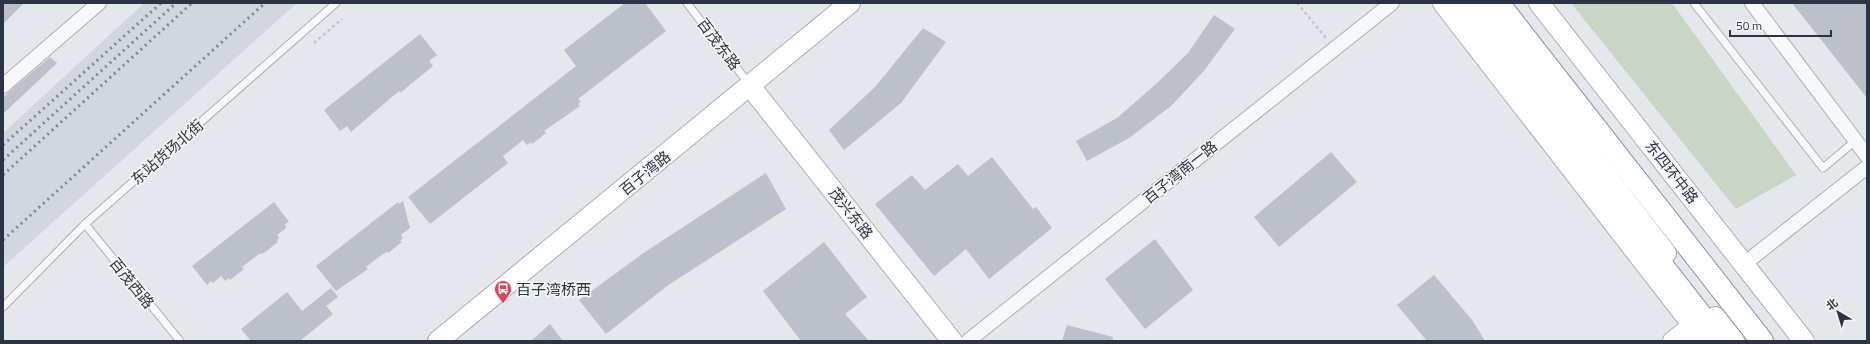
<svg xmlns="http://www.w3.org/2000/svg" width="1870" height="344" font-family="'Titillium Web','Noto Sans SC',sans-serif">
  <rect width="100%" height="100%" fill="#e4e7ec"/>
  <polygon fill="#d2d6de" points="140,3 297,3 3,267 3,133 142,5"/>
  <polygon fill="#c9d6c5" points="1571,3 1672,3 1796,175 1736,209"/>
  <g fill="#bbc0ca">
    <polygon points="3,3 24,3 3,24"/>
    <polygon points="625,3 645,3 666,31 578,99 581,102 578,104 580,106 544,131 546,133 532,144 531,142 527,145 523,140 503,156 508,163 430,224 408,197 576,66 564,50"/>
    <polygon points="1792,3 1867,3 1867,98"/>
    <polygon points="1214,15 1235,29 1203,72 1171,106 1129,138 1087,161 1076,141 1117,118 1156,84 1188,53"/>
    <polygon points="923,28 946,42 901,103 844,150 829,130 876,86"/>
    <polygon points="420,34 437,55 429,61 433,66 400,93 399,91 351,132 347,126 340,131 324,110"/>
    <polygon points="50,57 57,63 3,114 3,97"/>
    <polygon points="1331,152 1357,182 1279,247 1254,217"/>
    <polygon points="992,157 1033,209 1036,207 1052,228 989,279 966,249 934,276 875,204 912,175 925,190 958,164 968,176"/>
    <polygon points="766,173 786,209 667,286 606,334 579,300 645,252"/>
    <polygon points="403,201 410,228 401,235 403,238 400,241 402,242 388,253 387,252 383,254 366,267 368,269 336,291 316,266 398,202 399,204"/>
    <polygon points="274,202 289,222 285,224 286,228 277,235 279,238 277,240 278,242 264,253 259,254 242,267 244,269 230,280 229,278 225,281 221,276 213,283 211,281 207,285 192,266"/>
    <polygon points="1155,239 1193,290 1145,329 1105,279"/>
    <polygon points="824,242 867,297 845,314 869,341 801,341 763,291"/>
    <polygon points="1434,275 1472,320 1485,341 1427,341 1397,305"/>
    <polygon points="331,288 338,297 326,306 333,314 300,341 251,341 241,329 287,292 302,311"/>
    <polygon points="550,324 563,341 531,341"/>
    <polygon points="1067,325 1113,337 1113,341 1062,341"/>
  </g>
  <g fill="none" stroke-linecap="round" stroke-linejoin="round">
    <defs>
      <g id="lane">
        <polyline points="687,3 749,84"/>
        <polyline points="1694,3 1823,168 1855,141"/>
        <polyline points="85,224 180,341"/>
        <polyline points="3,307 85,224 336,3"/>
      </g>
      <g id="street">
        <polyline points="1752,3 1867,156"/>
        <polyline points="3,86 99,3"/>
        <polyline points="1744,264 1867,167"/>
        <polyline points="968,341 1392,3"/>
      </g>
      <g id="secondary">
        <polyline points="1443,3 1705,341"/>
        <polyline points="1474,3 1666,253"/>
        <polyline points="1539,3 1804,341"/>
        <polyline points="750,86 952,341"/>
        <polyline points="1715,317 1734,341"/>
        <polyline points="438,341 850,3"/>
        <polyline points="1673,341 1693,326"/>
      </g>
      <g id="highway">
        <polyline points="1457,3 1721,341"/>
        <polyline points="1498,3 1762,341"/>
      </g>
    </defs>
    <use href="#lane" stroke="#a9aeb7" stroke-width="9"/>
    <use href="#street" stroke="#a9aeb7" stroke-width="16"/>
    <use href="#secondary" stroke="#a9aeb7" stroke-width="22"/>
    <use href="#highway" stroke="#8b94a3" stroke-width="24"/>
    <g stroke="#c2c5cb" stroke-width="2.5" stroke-dasharray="3 3" stroke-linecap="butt">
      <polyline points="1297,3 1326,38"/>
      <polyline points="314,43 342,19"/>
    </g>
    <use href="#lane" stroke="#f7f8fa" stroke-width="7"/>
    <use href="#street" stroke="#f7f8fa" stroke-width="14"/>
    <use href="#secondary" stroke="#fff" stroke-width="20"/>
    <use href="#highway" stroke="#fff" stroke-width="22"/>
    <g stroke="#7d8696" stroke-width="3" stroke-dasharray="2 4" stroke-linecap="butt">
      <polyline points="3,145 161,3"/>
      <polyline points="3,160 176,3"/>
      <polyline points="3,175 192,3"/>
      <polyline points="3,240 265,3"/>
    </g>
  </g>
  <defs>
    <symbol id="bus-pin" viewBox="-11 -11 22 30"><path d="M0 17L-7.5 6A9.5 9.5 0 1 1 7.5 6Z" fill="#d1495b" stroke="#f4f6f9"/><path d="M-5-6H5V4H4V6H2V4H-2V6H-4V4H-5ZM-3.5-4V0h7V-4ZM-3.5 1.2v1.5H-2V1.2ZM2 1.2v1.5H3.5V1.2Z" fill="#fff"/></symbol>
  </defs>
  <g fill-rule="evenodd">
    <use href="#bus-pin" x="493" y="279" width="20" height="27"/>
  </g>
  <g text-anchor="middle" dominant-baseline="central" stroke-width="3.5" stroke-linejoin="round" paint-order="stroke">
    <g font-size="15" fill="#2b3445" stroke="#f4f6f9">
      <text transform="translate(719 44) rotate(53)">百茂东路</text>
      <text transform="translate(167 152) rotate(-41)">东站货场北街</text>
      <text transform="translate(1180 172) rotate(-39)">百子湾南一路</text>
      <text transform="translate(1672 172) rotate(52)">东四环中路</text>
      <text transform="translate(645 173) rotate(-39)">百子湾路</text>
      <text transform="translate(851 213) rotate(52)">茂兴东路</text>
      <text transform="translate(132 283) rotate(51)">百茂西路</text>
    </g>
    <g font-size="15" fill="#2b3445" stroke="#f4f6f9" text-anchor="start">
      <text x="516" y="289">百子湾桥西</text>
    </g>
  </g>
  <rect width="1870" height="344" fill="none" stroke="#2b3445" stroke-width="8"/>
  <g transform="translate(1838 312) rotate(322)" stroke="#f4f6f9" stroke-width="3" paint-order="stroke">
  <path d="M0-3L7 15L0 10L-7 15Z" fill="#2b3445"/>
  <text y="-6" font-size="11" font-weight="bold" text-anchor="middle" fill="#2b3445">北</text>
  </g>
  <path d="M1730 30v6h101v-6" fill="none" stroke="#2b3445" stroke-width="2"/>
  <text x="1736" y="30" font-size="12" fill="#2b3445" stroke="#f4f6f9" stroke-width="3" paint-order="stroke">50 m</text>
</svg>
